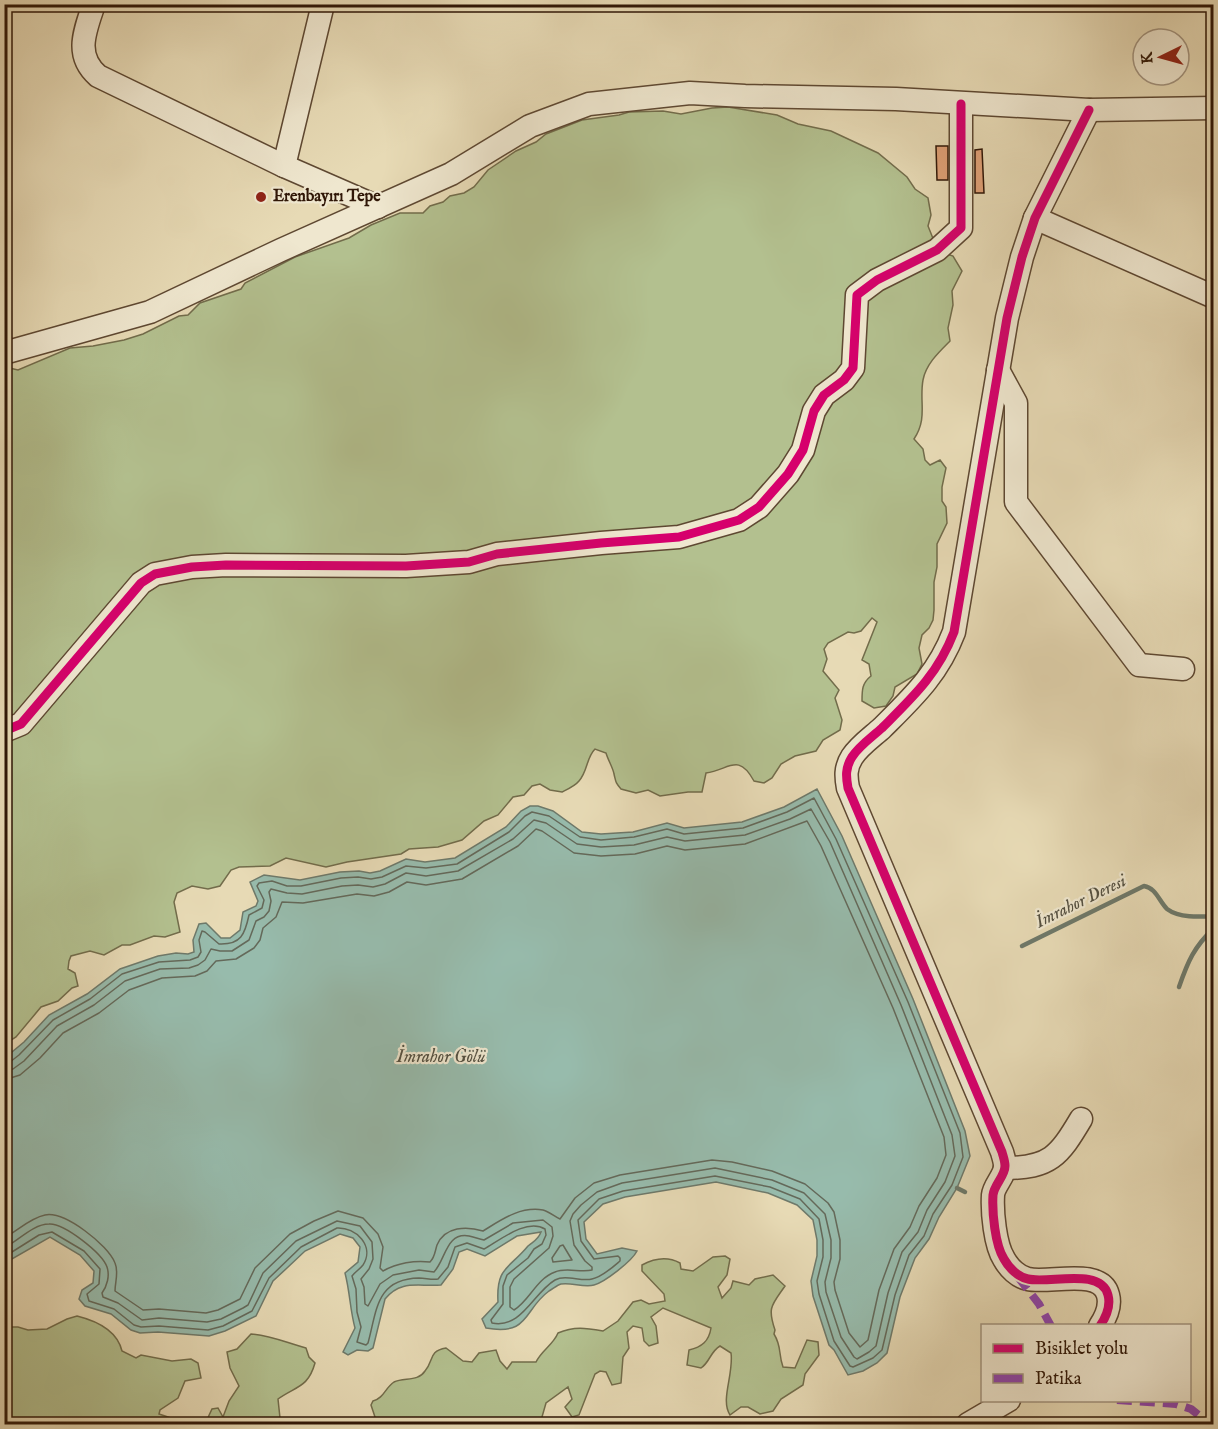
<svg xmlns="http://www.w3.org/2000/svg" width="1218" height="1429" font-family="'IM FELL English',serif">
  <rect width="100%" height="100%" fill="#e7dab5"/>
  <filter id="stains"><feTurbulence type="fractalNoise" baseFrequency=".00333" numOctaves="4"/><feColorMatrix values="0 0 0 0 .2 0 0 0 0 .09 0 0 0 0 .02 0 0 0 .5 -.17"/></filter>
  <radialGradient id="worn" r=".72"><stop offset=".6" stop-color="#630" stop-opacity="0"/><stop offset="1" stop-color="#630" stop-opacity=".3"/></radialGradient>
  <g fill="#b3c08f" stroke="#726c4b" stroke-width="1.5">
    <path d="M728,107l49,8 21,9 33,7 47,22 29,24 8,12 13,9 3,17 -3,11 10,25 15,5 9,15 -10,20 1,14 -5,23 2,13c-11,11 -24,23 -27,39 -4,22 5,38 -9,59l9,10 2,11 5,5 10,-5 6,8 -4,19v14l4,6 1,16 -10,21v23l-3,15v28l-1,10 -4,8 -7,7 -3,13 3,16 -5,10 -22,13 -2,9 -7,10 -12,2 -12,-7c0,-11 0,-18 9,-25l-2,-12 -7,-4 15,-38 -5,-4 -11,13 -7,2 -6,-1 -20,11 -4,6 3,10 -4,12 16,19 -4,8 7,22 -2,10 -17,10 -7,11 -21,5 -14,8 -9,14 -8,5 -10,-2c-16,-29 -25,-11 -48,-8l-4,19h-14l-28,4 -12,-6 -12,3 -15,-4c-6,-7 -5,-7 -7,-15 -1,-6 -6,-14 -8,-21l-11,-4c-9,9 -7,22 -16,32 -4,5 -11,8 -17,11l-12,-2 -10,-6 -8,2 -8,9 -11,2 -15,18 -14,6 -22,19 -24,7 -29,2 -8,5 -54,8 -21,5 -40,-9 -16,8 -31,1 -8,3 -11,16 -12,3 -16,-3 -15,7 -3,9 6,30 -15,5 -11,-1 -24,9h-8l-18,10 -14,-4 -19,5 -2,5 -1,8 7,4 3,13 -6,2 -14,13 -17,6 -25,30 -11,7v-677l13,3 52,-22 23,-2 31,-6 19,-6 36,-18 9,-1 12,-12 41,-14 4,-6 50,-26 54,-19 22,-13 29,-12h23l7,-7 13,-4 7,-6 14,-3 10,-6 14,-17 28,-19 20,-9 10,-8 36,-14 37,-5 10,-3 34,-1 18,3 31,-6z"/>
    <path d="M725,1256l5,3 -3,16 -9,12 4,11 9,-10 2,-7 16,4 6,-6 18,-4 12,11c-13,19 -18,21 -10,44l-1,4c8,13 4,19 9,33l12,1 12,-28 11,2 1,13 -14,19 -2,11 -22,14 -8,12 -13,3 -12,-7h-7l-11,8c-10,-15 4,-41 1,-62l-11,-7c-10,6 -10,16 -19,22l-14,-3 2,-15c13,-3 20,-9 22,-22l-48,-20 -12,9 5,9 2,17 -9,3 -5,-5 -2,-13 -9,-2 -6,6 2,16 -6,9 -2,26 -9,2 -6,-13 -6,-1 -5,3 -16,41 -7,2 -7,-10 7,-8 -4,-12 -22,16 -4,14 -4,7h-163l2,-1 -6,-18 2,-4c11,-3 12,-13 21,-19 10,-5 24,0 31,-11 9,-10 3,-20 21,-23l17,13 9,1 7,-9 17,-3 4,11 7,8 5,-7h24c6,-12 17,-17 22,-29 16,-7 28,-5 45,-2l15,-10 15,-19 8,-2 8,4 16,-3 -1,-7 -22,-23v-6c13,-7 25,-9 38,-2l1,6 12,2 20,-14z"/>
    <path d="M77,1316c20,5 40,14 45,35l14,7 5,-3 31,6 19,-2 7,4 3,15 -16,3 -7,17 -18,12 -1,4 15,5 12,-1 3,6h-184v-97h13l10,3 19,-1 20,-10z"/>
    <path d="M251,1334c19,1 36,9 55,14l3,9 6,6c-7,25 -19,23 -37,36l2,19 -1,6h-74l7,-15 6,-1 5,9 6,-16 10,-15 -9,-18 -3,-16 10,-3z"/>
  </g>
  <path fill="#97bbac" stroke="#6e796a" stroke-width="1.5" d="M817,789l25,47 71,163 52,132 5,25 -13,32 -18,29 -10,22 -14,19 -15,39 -13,56 -10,10 -14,8 -15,4 -14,-25 -5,-5 -16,-49 -2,-15 6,-25v-16l-4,-20 -16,-15 -29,-12 -52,-11 -91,15 -22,7 -19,18 2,17 11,15 25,-6 15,3c-5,10 -32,31 -43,34 -10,3 -23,-3 -33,-1 -4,1 -8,5 -12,7 -26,19 -19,45 -63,37l-4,-9 16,-17c-2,-35 11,-33 30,-56 6,-5 10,-6 13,-14l-24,4 -32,20 -18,-7 -8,3 -6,17 -12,16c-22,2 -40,-6 -56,14l-12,49 -5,3 -11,-1 -9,5 -5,-3 12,-24c-5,-18 -5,-36 -10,-55l13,-11 2,-15 -7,-9 -13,-4 -35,17 -18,17 -14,13 -17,35 -31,15 -16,5 -51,-4 -18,1 -9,-3 -20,-16 -26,-8 -6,-7 3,-9 11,-7 1,-12 -14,-16 -30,-18 -45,26 -1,-202 2,-4 18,-15 25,-27 38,-21 33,-25 38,-13 18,-3 12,1 6,-2 -1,-12 6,-16 7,-1 15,15h9l10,-8 3,-18 13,-6 2,-5 -8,-19 14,-7 36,5 40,-8 19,-1 11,2 10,-2 26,-12 19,3 30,-4 51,-31 15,-16 9,-5h8l15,5 29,21 19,2 32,-2 34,-9 17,5 58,-6 42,-15z"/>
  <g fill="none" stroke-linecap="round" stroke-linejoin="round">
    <g stroke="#64695a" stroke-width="1.5">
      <path d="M4,1063l6,-1 9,-7 34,-35 37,-21 32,-25 37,-12 31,-2 8,-3 3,-5 -2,-12 3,-9 3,1 14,12c22,1 26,-10 30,-29l13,-7 2,-8 -7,-14 2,-3 13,-2 15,5h14l40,-8 17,-1 13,2 11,-2 24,-11 20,2 31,-4 52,-32 16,-16 7,-4 17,4 31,21 21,3 33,-3 33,-8 17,5 59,-6 44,-16 27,-14 22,41 72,163 52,131 3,24 -11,28 -19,29 -9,22 -15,19 -14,40 -13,55 -9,8 -20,9 -3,-1 -16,-25 -15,-47 -2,-13 6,-24v-17l-4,-21 -19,-20 -30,-12 -55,-11 -92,15 -24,8 -21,21 3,21 13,18 24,-3 2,2v3c-7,6 -18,16 -28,18 -11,3 -26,-5 -37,1 -22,13 -33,49 -63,43l-1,-3 12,-16v-18l4,-11 21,-17 6,-9 8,-5 4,-9 -1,-6c-18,-11 -45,11 -61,20l-17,-6 -12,4 -7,20 -10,12c-7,1 -12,-1 -19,-1 -43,1 -42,32 -51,65l-2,2 -9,-3 4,-15 -4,-15 -1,-23 -4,-13c3,-4 8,-7 11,-11 12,-19 -7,-38 -26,-37l-36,19 -32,31 -17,33 -29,15 -15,4 -49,-4 -18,1 -7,-2 -20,-16 -25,-8 -2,-7 12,-10 1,-15 -16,-18 -32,-19 -13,3 -35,22"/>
      <path d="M4,1071l9,-2 11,-8 33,-35 37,-21 31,-24 35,-12 29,-1 9,-3 7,-5 6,-11 9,2h12l17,-11 7,-19 8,-4 5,-6 2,-10 -2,-9 2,-3 16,4 15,1 40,-8 16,-1 15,2 12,-3 21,-11 20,3 32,-5 55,-32 21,-19 12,3 31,21 24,3 33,-2 33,-8 18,4 60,-6 45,-16 21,-10 19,33 71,163 51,130 3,21 -10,26 -18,28 -9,22 -16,20 -14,41 -12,53 -7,6 -12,7 -3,-2 -13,-20 -15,-45 -1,-10 6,-24v-18l-6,-26 -21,-21 -32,-13 -57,-12 -93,15 -25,9 -16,13 -8,9 -3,7 4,24 11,16 7,6v3c-11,3 -26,-3 -37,2 -19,7 -25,28 -41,38l-4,-3v-20l4,-8 35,-31 4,-12 -1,-9 -9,-7 -30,3 -29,17c-5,-1 -10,-3 -15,-4 -23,-4 -23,23 -35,36l-15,-2 -26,5 -13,9 -12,22 -3,-2 -1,-17 -3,-8 8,-10 4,-10 -1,-17 -12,-16 -23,-5 -41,20 -33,32 -15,32 -5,3 -22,11 -14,3 -48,-4 -17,2 -24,-17 -15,-6 -1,-4c5,-7 8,-17 5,-26 -5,-14 -43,-44 -58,-43 -16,0 -31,17 -45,24"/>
      <path d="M4,1080l16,-5 20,-17 23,-25 36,-20 30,-23 33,-12 33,-2 12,-5 9,-10 20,-2 18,-11 6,-8 3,-12 13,-11 6,-15 21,1 54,-9 17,2 15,-4 18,-10 19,3 36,-6 56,-33 18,-17 6,2 32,22 27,3 34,-2 32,-8 18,4 60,-6 62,-23 14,25 72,162 51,129 2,18 -9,23 -18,28 -9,21 -16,22 -15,41 -11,50 -8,7 -11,-14 -14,-43 -1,-8 6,-23v-19l-6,-28 -6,-9 -23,-19 -33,-13 -40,-9 -20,-2 -92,15 -26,8 -19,15 -15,21c-5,-2 -10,-7 -17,-9 -23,-4 -42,10 -60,21 -16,-5 -38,-5 -46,14 -2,6 -2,12 -7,17 -15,-2 -33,1 -47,9l-3,-3 3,-21 -5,-13 -15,-16 -25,-7 -24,10 -24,13 -35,34 -15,31 -22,11 -12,3 -47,-4 -16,1 -28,-19c0,-9 4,-19 0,-28 -7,-18 -50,-52 -70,-48 -15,3 -28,16 -41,23"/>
      <polygon points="563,1245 572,1260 553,1262 552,1258 560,1246"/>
    </g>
    <g stroke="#6e796a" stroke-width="4.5">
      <path d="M1022,946l122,-60c12,2 15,15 23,23 12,9 32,8 47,7"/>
      <path d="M1179,987c9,-26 15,-40 35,-59"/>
      <polyline points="957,1188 965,1192"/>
    </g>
  </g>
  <g fill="#e0a177" stroke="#301707" stroke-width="1.5">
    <polygon points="936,146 948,146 948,180 937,180"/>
    <polygon points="982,149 984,193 975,193 975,150"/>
  </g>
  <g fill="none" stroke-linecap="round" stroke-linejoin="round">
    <defs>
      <g id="minor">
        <path d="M94,4c-9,27 -20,51 4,72l186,90 94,41"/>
        <path d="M1089,110l-54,108 -13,39 -15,61 -53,314c-16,42 -41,65 -72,96 -10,9 -23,18 -30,29 -7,11 -6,20 -4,31l154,364c1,4 3,9 3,14 0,10 -11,19 -12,29 -1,17 2,50 11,64 5,9 14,18 24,20 21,5 73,-12 80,16 3,11 -2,22 -8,31"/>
        <polyline points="284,166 323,4"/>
        <polyline points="1035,218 1214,297"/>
        <polyline points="4,353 150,312 281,250 451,174 530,126 589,104 690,93 745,96 896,99 1089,110 1214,108"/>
        <polyline points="998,370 1016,403 1016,502 1139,665 1183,669"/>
        <polyline points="4,731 21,724 141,583 155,574 192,567 226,565 406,566 469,562 497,554 601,543 679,537 739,520 759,507 788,474 803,450 814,411 824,395 844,380 853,368 857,295 877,280 937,250 961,228 961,104"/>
        <path d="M1005,1168c45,0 54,-12 76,-49"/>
        <polyline points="968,1424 1009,1400"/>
      </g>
    </defs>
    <use href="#minor" stroke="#5e4832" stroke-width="25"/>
    <use href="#minor" stroke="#efe7cf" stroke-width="22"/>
    <g stroke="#8e44ad" stroke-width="8" stroke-dasharray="15 8" stroke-linecap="butt">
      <polyline points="1018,1277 1039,1304 1051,1326"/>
      <polyline points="1117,1400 1176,1404 1191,1409 1210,1424"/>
    </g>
    <defs>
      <g id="cycleway">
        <path d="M1089,110l-54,108 -13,39 -15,61 -53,314c-16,42 -41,65 -72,96 -10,9 -23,18 -30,29 -7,11 -6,20 -4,31l154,364c1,4 3,9 3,14 0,10 -11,19 -12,29 -1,17 2,50 11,64 5,9 14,18 24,20 21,5 73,-12 80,16 3,11 -2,22 -8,31"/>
        <polyline points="4,731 21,724 141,583 155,574 192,567 226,565 406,566 469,562 497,554 601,543 679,537 739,520 759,507 788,474 803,450 814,411 824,395 844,380 853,368 857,295 877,280 937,250 961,228 961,104"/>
      </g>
    </defs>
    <use href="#cycleway" stroke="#efe7cf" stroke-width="13"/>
    <use href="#cycleway" stroke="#d6006c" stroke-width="9"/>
  </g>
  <circle fill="#8f2418" stroke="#efe7cf" stroke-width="2" cx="261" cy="197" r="6"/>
  <g text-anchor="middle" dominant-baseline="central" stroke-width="4.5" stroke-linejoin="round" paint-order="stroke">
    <g font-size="16" font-weight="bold" fill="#301707" stroke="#efe7cf" text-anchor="start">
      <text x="273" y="197">Erenbayırı Tepe</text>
    </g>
    <g font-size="18" font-style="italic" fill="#545041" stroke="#efe7cf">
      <text transform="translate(1081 902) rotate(-26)">İmrahor Deresi</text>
      <text x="441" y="1057">İmrahor Gölü</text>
    </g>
  </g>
  <rect width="1218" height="1429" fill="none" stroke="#e7dab5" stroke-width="24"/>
  <rect x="6" y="6" width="1206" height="1417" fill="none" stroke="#301707" stroke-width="3"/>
  <rect x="12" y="12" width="1194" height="1405" fill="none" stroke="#301707" stroke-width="1.5"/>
  <rect x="981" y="1324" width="210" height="78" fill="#efe7cf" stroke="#a3947f" stroke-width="1.5"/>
  <rect x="993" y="1344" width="30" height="9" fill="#d6006c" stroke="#a3947f" stroke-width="1.5"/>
  <text x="1035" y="1354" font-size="18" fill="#301707">Bisiklet yolu</text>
  <rect x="993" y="1374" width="30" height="9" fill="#8e44ad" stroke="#a3947f" stroke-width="1.5"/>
  <text x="1035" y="1384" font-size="18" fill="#301707">Patika</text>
  <g transform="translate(1161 57) rotate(265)"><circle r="28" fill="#efe7cf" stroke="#a3947f" stroke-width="1.5"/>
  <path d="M0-4.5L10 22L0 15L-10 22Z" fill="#8f2418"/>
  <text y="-9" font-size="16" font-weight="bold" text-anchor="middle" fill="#301707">K</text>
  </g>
  <rect width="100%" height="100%" filter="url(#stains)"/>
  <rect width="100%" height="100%" fill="url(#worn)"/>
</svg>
